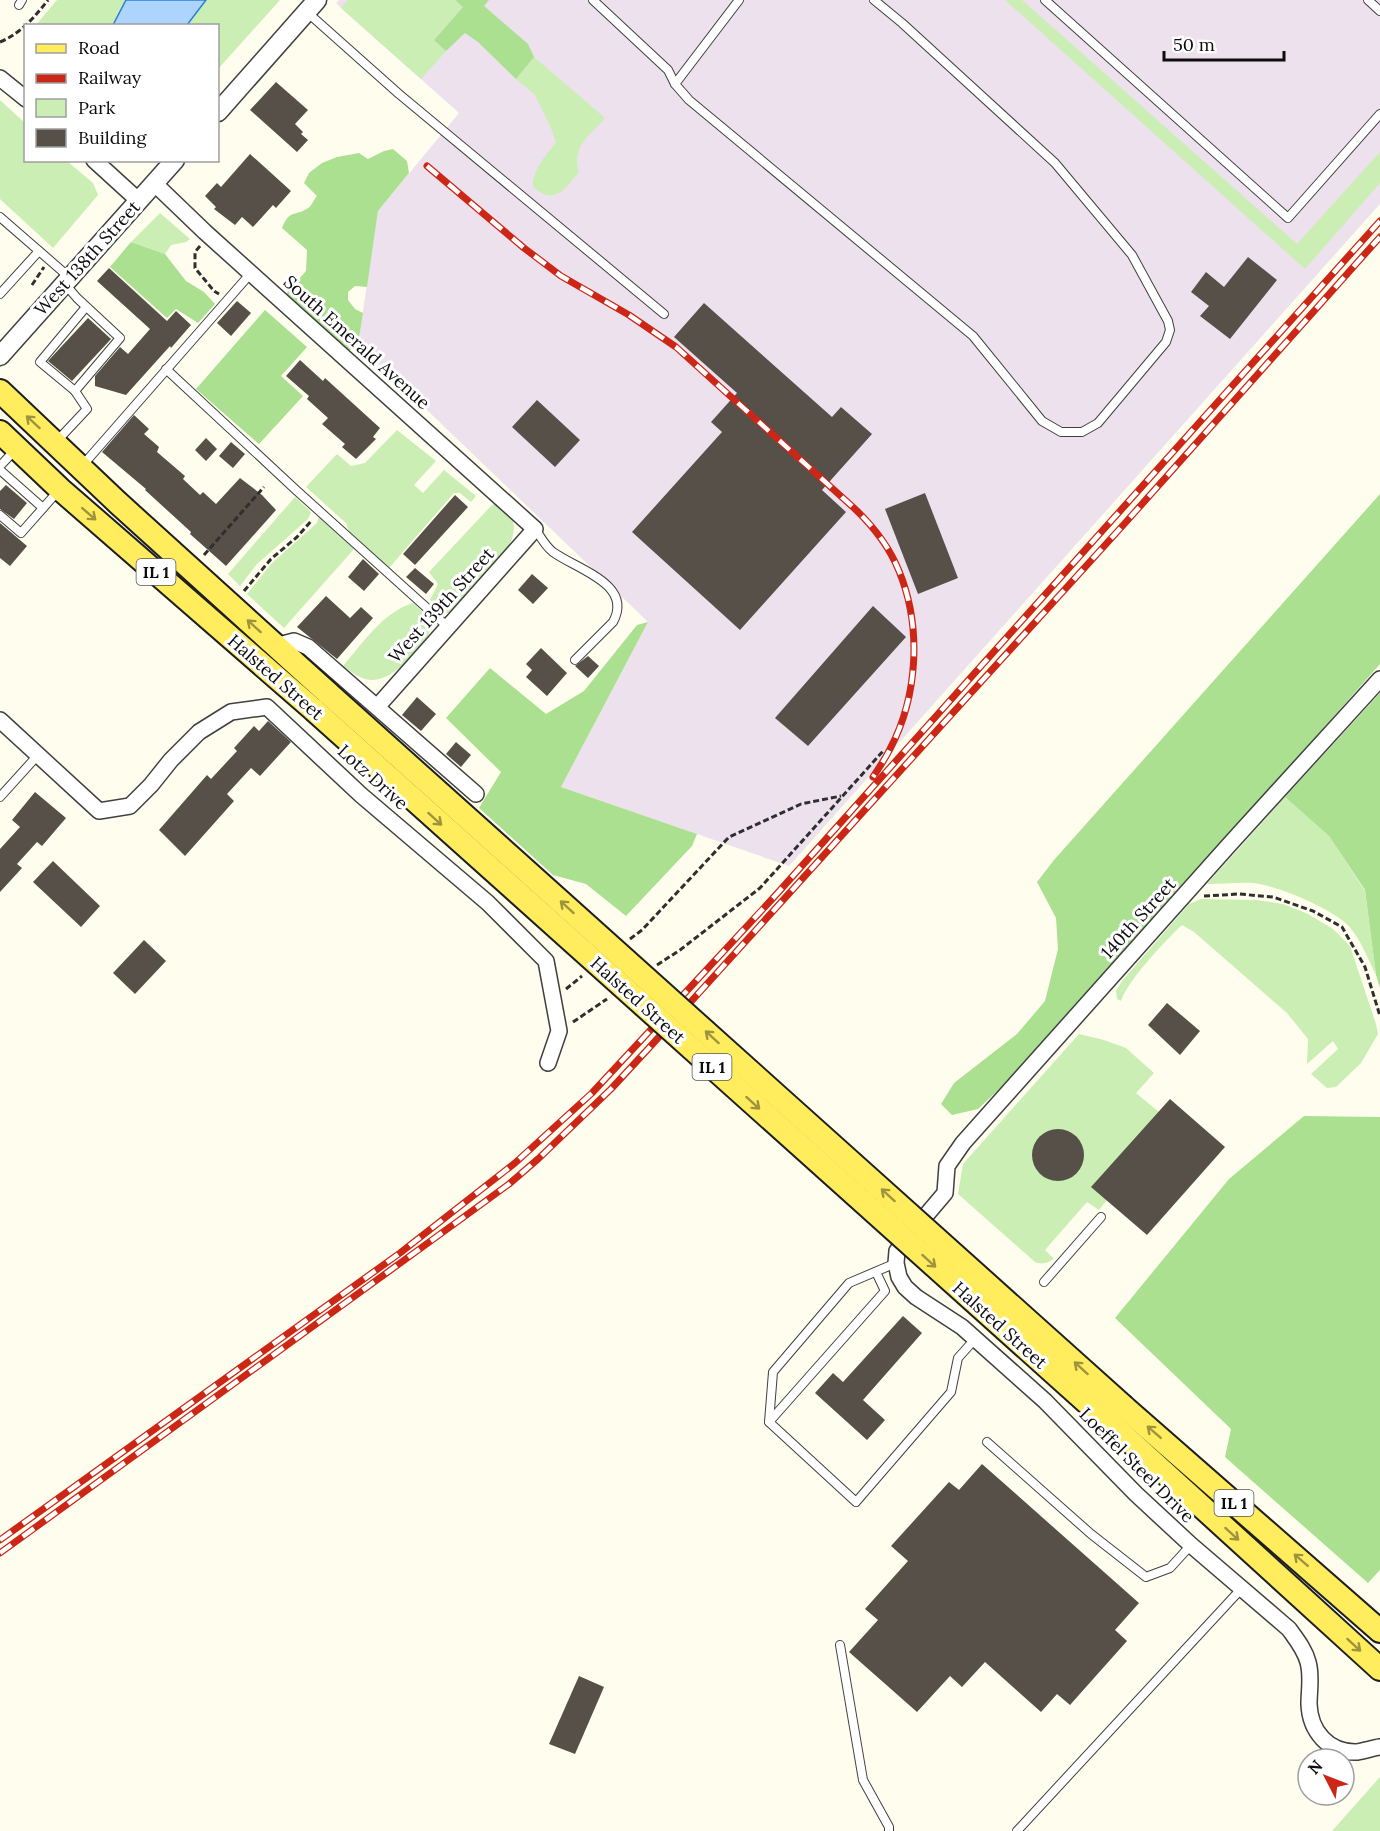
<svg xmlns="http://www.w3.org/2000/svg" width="1380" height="1831" font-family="Lora,serif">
  <rect width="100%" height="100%" fill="#fffeee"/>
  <polygon fill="#ede1ed" points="339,0 1380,0 1380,204 789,866 561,787 648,622 358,344 378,211 459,113 341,8 336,3"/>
  <g fill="#caeeb3">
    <polygon points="57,0 126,0 113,25 35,26"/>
    <polygon points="206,0 280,0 218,69 218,26 187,26"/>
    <polygon points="348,0 455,0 463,7 434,39 446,51 421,79 341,8"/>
    <polygon points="1005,0 1022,0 1297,244 1380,152 1380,183 1305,269"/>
    <path d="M534,57l71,61c-16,18 -34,29 -26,54 -14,17 -24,34 -46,15 -1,-18 14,-32 23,-45l-5,-14 -16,-33 -19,-16z"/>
    <polygon points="0,100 25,123 26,160 67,161 93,183 98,195 53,248 0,199"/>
    <polygon points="160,213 190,239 186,242 171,245 165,254 131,242"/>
    <polygon points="397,430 436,461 414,485 423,493 444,470 476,496 471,502 460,493 454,493 389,568 349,531 346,523 306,487 337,454 351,466 365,463"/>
    <polygon points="295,497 311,512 308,519 257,564 240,586 228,574"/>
    <path d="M495,503c5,4 12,8 15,12 20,29 -43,81 -62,98h-4l-14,-13 8,-16 -9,-12 62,-66z"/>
    <polygon points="319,516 354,549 284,628 247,594 272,563 317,523"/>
    <path d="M413,603c6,6 17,13 18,22 2,11 -27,41 -37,47 -6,4 -14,8 -22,8 -10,0 -21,-8 -29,-14 20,-23 40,-54 70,-63z"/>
    <path d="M1285,797l44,39 36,55 11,84c-8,-16 -14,-32 -24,-45 -13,-19 -76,-45 -99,-47 -15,-1 -31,1 -46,1z"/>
    <path d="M1201,899l55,1 27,4 25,10 25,15 17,17 26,78 2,10 -17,29 -25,24 -9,1 -16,-14 27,-25 -5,-8 -26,23 1,-25 -21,-26 -93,-81 -12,-7c-17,16 -54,55 -61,76l-4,-2 -1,-8 6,-10 67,-77z"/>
    <path d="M1079,1034l25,6 22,8 28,25 -18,20 23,19 -52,88 -8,10 -12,-8 -42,48 9,9c-7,4 -11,6 -19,3l-77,-68 5,-30z"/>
    <polygon points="1380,1777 1380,1831 1332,1831"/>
  </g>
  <g fill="#aae090">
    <polygon points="455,0 489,0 484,6 528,44 534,57 516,79 478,42 465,33 446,51 434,40 463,7"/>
    <path d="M393,149l14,12 2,12 -31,38 -11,76 -12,-1 -7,6v8l7,9 8,4 -5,31 -9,7 -63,-57 20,-23 1,-21 -25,-22c8,-20 14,-11 26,-20 4,-2 6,-9 9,-12l-13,-13 5,-10 13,-10 15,-6 22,-4 9,6 16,-8z"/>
    <polygon points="131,242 165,254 186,281 204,292 215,304 198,323 176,309 167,318 110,267"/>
    <polygon points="265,310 307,347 281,376 303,396 259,444 196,389"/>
    <polygon points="1380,494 1380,664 1024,1066 978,1109 952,1115 941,1104 954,1083 1017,1034 1045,1001 1058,949 1056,918 1037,882 1054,860"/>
    <polygon points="648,622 561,787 697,834 692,846 626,916 586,884 553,875 479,808 501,772 446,718 490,668 546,714 584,691 637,625"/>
    <polygon points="1380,693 1380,988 1376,975 1365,890 1329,836 1285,797"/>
    <polygon points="1304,1116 1380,1117 1380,1570 1368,1583 1225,1457 1231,1429 1115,1318 1229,1179"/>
  </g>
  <polygon fill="#acd4fd" stroke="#2b7ddb" stroke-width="1.5" points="126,0 206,0 187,25 113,25"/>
  <g fill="#575049">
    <polygon points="276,82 308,110 295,124 303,132 301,134 308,140 297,152 250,110"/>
    <polygon points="250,154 291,191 276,208 273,205 253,227 242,217 235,225 214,209 216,207 205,196 217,183 221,187"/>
    <polygon points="1248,257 1277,280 1230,339 1200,316 1209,306 1191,292 1206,272 1224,287"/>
    <polygon points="109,268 167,321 176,311 191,325 171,348 170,346 126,395 95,386 95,376 120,347 128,354 150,329 97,281"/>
    <polygon points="237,301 251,313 231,336 217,323"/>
    <polygon points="704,303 832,417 841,407 872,434 822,490 846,512 740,630 632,532 722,432 711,422 737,393 674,337"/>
    <polygon points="88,318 111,339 72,381 48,361"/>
    <polygon points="300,360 323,381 325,378 380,428 373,437 376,439 356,459 342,447 345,444 322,424 328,418 307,399 309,396 286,376"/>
    <polygon points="537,400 580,440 555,467 512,427"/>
    <polygon points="134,415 149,429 144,434 159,447 157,452 185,476 183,479 200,495 203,492 216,504 240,478 262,495 276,510 226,566 190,534 191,532 145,490 146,489 102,452"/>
    <polygon points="206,438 217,449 206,461 195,450"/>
    <polygon points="231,442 245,454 233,468 219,456"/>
    <polygon points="6,485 27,503 14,519 0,509 0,491"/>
    <polygon points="925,493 958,578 918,594 885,509"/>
    <polygon points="455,495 468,507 415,565 403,554"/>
    <polygon points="0,523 27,546 10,566 0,558"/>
    <polygon points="363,559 379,574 364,591 348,577"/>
    <polygon points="415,568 434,584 426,594 406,577"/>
    <polygon points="532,574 548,588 533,604 518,590"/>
    <polygon points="326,596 350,618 361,607 373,618 337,659 297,627"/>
    <polygon points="873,606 906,637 808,746 775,718"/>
    <polygon points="541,648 567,673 547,696 526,677 532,670 526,664"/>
    <polygon points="588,656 599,666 588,678 575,666"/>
    <polygon points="417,697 436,714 421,731 402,715"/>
    <polygon points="268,721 291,742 260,776 251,768 227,794 234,801 185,856 159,830 207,775 211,779 237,751 234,748 254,726 259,731"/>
    <polygon points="456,742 471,755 461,767 446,754"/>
    <polygon points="35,792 66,818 42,846 37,842 17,864 22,868 0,892 0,849 20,827 12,820"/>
    <polygon points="53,861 100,906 81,927 33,882"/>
    <polygon points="144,940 166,961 135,994 113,973"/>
    <polygon points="1167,1003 1200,1031 1180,1055 1148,1025"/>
    <polygon points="1170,1099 1225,1147 1147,1235 1091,1187"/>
    <circle cx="1058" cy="1155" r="26"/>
    <polygon points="903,1316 922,1333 863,1400 885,1420 867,1440 815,1393 833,1373 843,1382"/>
    <polygon points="982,1464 1139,1603 1115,1630 1127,1641 1070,1705 1057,1694 1041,1712 985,1662 962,1687 950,1676 917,1712 849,1652 878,1620 865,1609 908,1561 891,1546 949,1482 959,1490"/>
    <polygon points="579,1676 604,1687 575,1754 549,1744"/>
  </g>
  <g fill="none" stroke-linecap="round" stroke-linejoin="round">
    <defs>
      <g id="service">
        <polyline points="593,0 668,70 675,84"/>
        <polyline points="739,0 675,84 689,100 973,336 1042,421 1061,432 1082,432 1098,423 1166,342 1170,330 1168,321 1132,255 1055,163 902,23 874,0"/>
        <polyline points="1045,0 1288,218 1380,114"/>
        <polyline points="1368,0 1380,11"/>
        <polyline points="19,5 22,0"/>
        <polyline points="308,13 399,94 664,314"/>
        <polyline points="0,217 69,277"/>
        <polyline points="65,284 77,298 120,338 75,391"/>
        <polyline points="0,294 39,251"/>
        <polyline points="166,369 296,490 448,627"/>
        <polyline points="56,442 87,409 75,391 40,362 86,307"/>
        <polyline points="0,466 15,450"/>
        <polyline points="82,466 251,273"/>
        <polyline points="0,470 43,508"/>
        <polyline points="0,515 21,533 59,490"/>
        <path d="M535,529c6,8 10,17 18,23 23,17 81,32 60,70l-38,38"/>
        <polyline points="0,797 38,755"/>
        <polyline points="896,1263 849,1283 773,1372 769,1422 856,1502 951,1392 958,1358 975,1339"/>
        <polyline points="1044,1282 1101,1217"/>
        <polyline points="769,1422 885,1291 876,1272"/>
        <polyline points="987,1442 1091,1534 1146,1577 1170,1568 1191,1545"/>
        <polyline points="840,1645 863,1780 889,1827 889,1831"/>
        <polyline points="1017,1831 1242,1588"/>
      </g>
      <g id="minor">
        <polyline points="0,78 26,99"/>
        <polyline points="94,160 139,201"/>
        <polyline points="154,183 205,232 535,529 377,707"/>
        <polyline points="275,646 294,641 308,647 476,794"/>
        <path d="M1380,679l-151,166 -266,298 -16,23 -2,27 -39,46 -9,12 -1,12 3,14 6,10 11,10 46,30 83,74 91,93 55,51 98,84c8,11 16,21 19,33 4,14 1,28 1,42 1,27 19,49 48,48 7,-1 16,-4 23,-5"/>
        <polyline points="0,720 99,811 130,806 151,785 171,760 199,732 231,712 267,707 361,795 488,903 546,961 559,1031 548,1063"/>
      </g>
      <g id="tertiary">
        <polyline points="218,112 317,0"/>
        <polyline points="0,356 175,160"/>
      </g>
      <g id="primary">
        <polyline points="0,391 117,502 329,694"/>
        <polyline points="0,432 60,489 314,710"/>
        <polyline points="1124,1407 1380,1631"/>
        <polyline points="1111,1424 1380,1669"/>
      </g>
    </defs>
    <use href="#service" stroke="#404040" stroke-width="10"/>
    <use href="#minor" stroke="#404040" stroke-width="18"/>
    <use href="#tertiary" stroke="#404040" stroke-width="21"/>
    <use href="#primary" stroke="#1e1e1e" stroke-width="26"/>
    <g stroke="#2f2f2f" stroke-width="3" stroke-dasharray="6 3" stroke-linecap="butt">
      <path d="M0,42c21,-9 34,-24 48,-42"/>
      <polyline points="200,246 195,252 195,268 214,291 219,294"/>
      <polyline points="32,285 44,267"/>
      <polyline points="204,555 264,487"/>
      <polyline points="244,591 271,559 297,537 312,520"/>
      <polyline points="1204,896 1239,894 1273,897 1313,911 1342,927 1365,967 1380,1016"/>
      <polyline points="630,939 642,930 729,837 801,804 841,796"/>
      <polyline points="657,965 680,950 760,888 884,750"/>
      <polyline points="566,989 582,976"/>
      <polyline points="573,1022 607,999"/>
    </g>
    <use href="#service" stroke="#fff" stroke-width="8"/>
    <use href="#minor" stroke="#fff" stroke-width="15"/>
    <use href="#tertiary" stroke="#fff" stroke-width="18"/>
    <use href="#primary" stroke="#ffed5e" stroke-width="22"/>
    <defs>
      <g id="rail">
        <path d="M427,166l97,82 37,28 68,39 47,32 178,161c19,18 35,38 45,63 23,56 19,125 -9,178 -5,10 -11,19 -17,28"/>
        <polyline points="0,1540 400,1253 515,1163 592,1093 774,897 1380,221"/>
        <polyline points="0,1553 461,1219 509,1184 538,1159 611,1089 648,1049 1126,522 1380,237"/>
      </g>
    </defs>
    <use href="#rail" stroke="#cc2617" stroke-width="7"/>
    <use href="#rail" stroke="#fff" stroke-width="4.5" stroke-dasharray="14" stroke-linecap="butt"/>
    <defs>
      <g id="primary-bridge">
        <polyline points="329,694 1124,1407"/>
        <polyline points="314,710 1111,1424"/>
      </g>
    </defs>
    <use href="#primary-bridge" stroke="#1e1e1e" stroke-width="26" stroke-linecap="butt"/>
    <use href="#primary-bridge" stroke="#ffed5e" stroke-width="22"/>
  </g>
  <defs><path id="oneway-shaft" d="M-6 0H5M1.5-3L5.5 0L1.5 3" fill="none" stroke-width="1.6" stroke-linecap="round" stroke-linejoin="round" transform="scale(1.5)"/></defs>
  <g stroke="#9e933e">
    <use href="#oneway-shaft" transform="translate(33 422) rotate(-137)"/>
    <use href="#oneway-shaft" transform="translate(89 514) rotate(41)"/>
    <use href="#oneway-shaft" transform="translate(254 626) rotate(-138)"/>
    <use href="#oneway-shaft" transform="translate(435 819) rotate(42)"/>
    <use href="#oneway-shaft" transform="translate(567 907) rotate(-138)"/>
    <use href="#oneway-shaft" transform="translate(712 1037) rotate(-138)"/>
    <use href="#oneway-shaft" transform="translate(753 1103) rotate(42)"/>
    <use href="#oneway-shaft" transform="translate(888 1195) rotate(-138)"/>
    <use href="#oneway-shaft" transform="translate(929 1261) rotate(42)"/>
    <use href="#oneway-shaft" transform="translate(1081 1368) rotate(-138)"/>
    <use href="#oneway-shaft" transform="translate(1154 1432) rotate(-139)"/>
    <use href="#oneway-shaft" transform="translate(1232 1534) rotate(42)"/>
    <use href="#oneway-shaft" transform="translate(1301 1560) rotate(-139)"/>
    <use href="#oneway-shaft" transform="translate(1354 1645) rotate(42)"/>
  </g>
  <g text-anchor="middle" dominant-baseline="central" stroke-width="6" stroke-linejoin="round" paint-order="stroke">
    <g fill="#fff" stroke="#565656" stroke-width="1.5">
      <rect x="136.5" y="559" width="39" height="26" rx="4.5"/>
      <rect x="692.5" y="1054" width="39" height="26" rx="4.5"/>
      <rect x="1214.5" y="1490" width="39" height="26" rx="4.5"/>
    </g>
    <g font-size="16" font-weight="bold" fill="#0d0d0d">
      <text x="156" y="572">IL 1</text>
      <text x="712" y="1067">IL 1</text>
      <text x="1234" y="1503">IL 1</text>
    </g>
    <g font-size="18" fill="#0d0d0d" stroke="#fff">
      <text transform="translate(87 258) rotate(-48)">West 138th Street</text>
      <text transform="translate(357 342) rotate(42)">South Emerald Avenue</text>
      <text transform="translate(441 605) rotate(-48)">West 139th Street</text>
      <text transform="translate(276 677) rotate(41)">Halsted Street</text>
      <text transform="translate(373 777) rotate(42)">Lotz Drive</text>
      <text transform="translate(1138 918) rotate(-48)">140th Street</text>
      <text transform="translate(638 1000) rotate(42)">Halsted Street</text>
      <text transform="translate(1000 1325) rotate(42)">Halsted Street</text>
      <text transform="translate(1137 1465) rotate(45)">Loeffel Steel Drive</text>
    </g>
  </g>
  <rect x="24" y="24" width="195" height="138" fill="#ffffff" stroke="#9e9e9e" stroke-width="1.5"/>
  <rect x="36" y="44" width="30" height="9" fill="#ffed5e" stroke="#9e9e9e" stroke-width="1.5"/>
  <text x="78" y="54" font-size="18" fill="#0d0d0d">Road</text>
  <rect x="36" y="74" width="30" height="9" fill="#cc2617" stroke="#9e9e9e" stroke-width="1.5"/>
  <text x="78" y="84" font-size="18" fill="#0d0d0d">Railway</text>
  <rect x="36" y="99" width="30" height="18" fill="#caeeb3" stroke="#9e9e9e" stroke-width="1.5"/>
  <text x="78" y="114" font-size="18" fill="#0d0d0d">Park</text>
  <rect x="36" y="129" width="30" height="18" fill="#575049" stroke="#9e9e9e" stroke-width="1.5"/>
  <text x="78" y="144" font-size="18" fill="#0d0d0d">Building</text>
  <g transform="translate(1326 1777) rotate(312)"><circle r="28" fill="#ffffff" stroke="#9e9e9e" stroke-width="1.5"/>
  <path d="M0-4.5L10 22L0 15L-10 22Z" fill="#cc2617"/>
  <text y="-9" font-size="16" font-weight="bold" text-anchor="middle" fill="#0d0d0d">N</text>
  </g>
  <path d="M1164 51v9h120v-9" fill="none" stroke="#0d0d0d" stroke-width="3"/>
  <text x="1173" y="51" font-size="18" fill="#0d0d0d" stroke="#ffffff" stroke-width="4.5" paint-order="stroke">50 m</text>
</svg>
